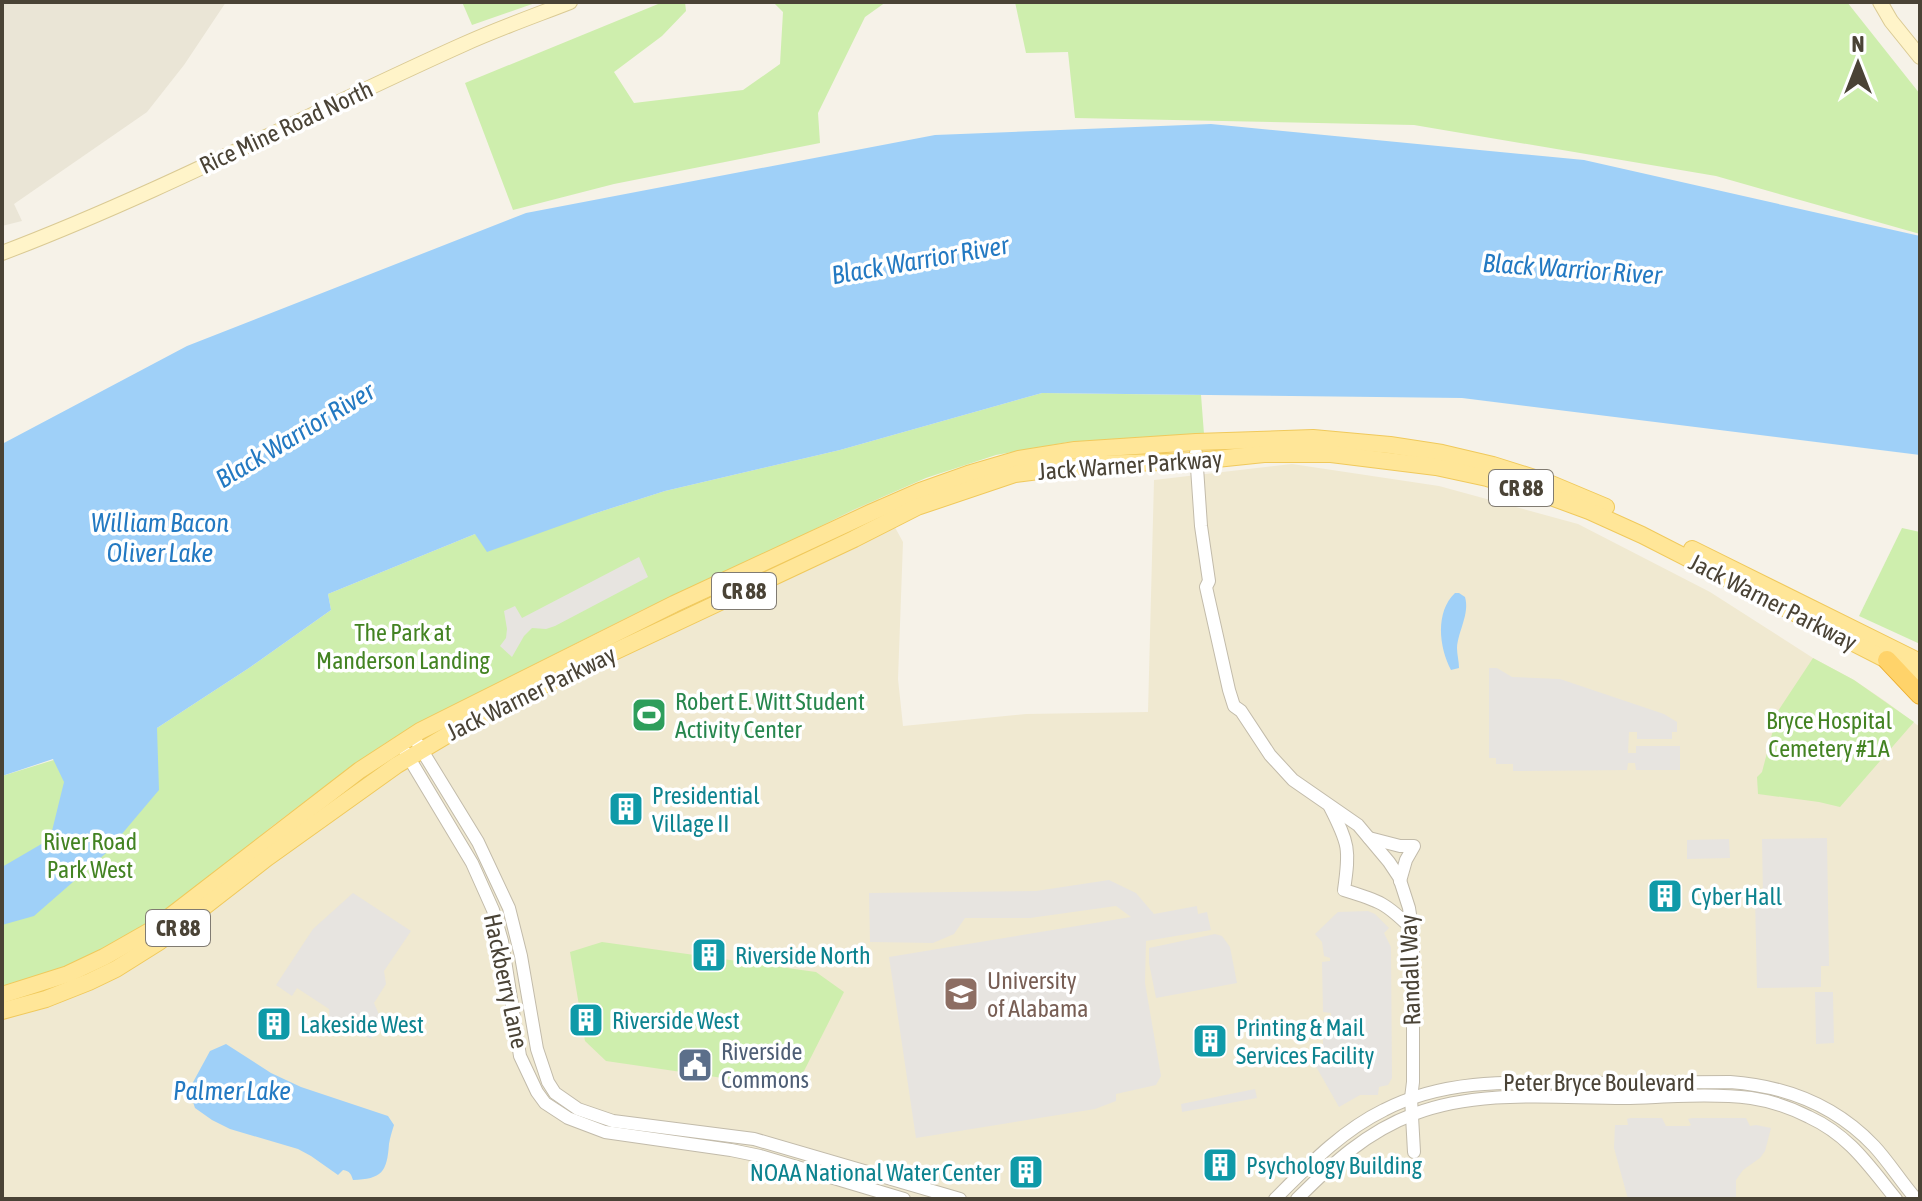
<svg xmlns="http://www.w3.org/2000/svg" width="1922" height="1201" font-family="'Asap Condensed',sans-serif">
  <rect width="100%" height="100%" fill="#f6f2e8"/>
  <polygon fill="#eae5d6" points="2,2 226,2 184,65 147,112 14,204 22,221 2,226"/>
  <polygon fill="#f0e9d1" points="859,452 879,498 903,542 898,679 903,726 1026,714 1148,712 1154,480 1292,464 1439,486 1578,524 1710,592 1813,658 1854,680 1885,701 1920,727 1920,1199 2,1199 2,776 62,789 486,557"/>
  <g fill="#ceeead">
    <polygon points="462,2 538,2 472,25"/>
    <polygon points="663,2 685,2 686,11 662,36 614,72 634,103 743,90 780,64 783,12 773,2 886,2 865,17 818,113 820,143 614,184 513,210 465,83"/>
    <polygon points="1015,2 1847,2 1920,94 1920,234 1716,176 1414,125 1075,118 1068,52 1026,53"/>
    <polygon points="1042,393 1201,395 1204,434 1069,442 996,455 926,478 853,510 727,573 644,609 438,713 384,744 355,764 271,827 192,893 153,921 112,947 49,975 2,987 2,776 157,728 249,668 331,610 328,594 475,534 590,515 665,491 840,450"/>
    <polygon points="1902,528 1920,532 1920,644 1859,616"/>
    <polygon points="1813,658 1854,680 1914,722 1840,807 1819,802 1758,794 1757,777 1762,772 1778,711"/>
    <polygon points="602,942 816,972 844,992 803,1073 778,1086 606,1061 585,1041 570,952"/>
  </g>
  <g fill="#e7e4e0">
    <polygon points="639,557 648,577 555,626 546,629 532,628 524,636 512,657 500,646 506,638 507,629 504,611 515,606 522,618"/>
    <polygon points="1489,668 1497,668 1512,677 1560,679 1664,714 1677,722 1677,732 1672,732 1672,739 1637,739 1637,732 1629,732 1628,753 1636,753 1636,746 1680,746 1680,770 1636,770 1635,763 1628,763 1627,770 1513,771 1513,764 1496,764 1496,758 1489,758"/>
    <polygon points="1827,838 1829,966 1821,966 1821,987 1757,988 1755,898 1763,897 1762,839"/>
    <polygon points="1729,839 1730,858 1687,859 1687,840"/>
    <polygon points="1109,880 1136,893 1154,914 1197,906 1198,914 1207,912 1211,930 1146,941 1145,983 1161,1076 1156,1085 1116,1094 1116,1101 1095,1109 916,1138 889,957 1131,917 1116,906 1030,918 965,918 954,934 933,943 870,942 869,893 1036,891"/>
    <polygon points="353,893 411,931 384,971 386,984 374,1003 381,1019 371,1039 329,1018 329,1009 297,988 292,996 276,985 313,929"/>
    <polygon points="1368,911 1375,914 1389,928 1384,933 1391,947 1392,1078 1388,1085 1379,1087 1378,1095 1360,1095 1339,1107 1314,1063 1321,1059 1326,1065 1331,1059 1331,1056 1323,1056 1323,1020 1331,1020 1331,1013 1323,1012 1322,962 1330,961 1330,958 1324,956 1322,942 1315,934 1338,912"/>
    <polygon points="1215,934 1222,936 1230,947 1237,983 1156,998 1149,963 1149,948"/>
    <polygon points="1815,992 1833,992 1834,1043 1816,1044"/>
    <polygon points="1255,1089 1257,1098 1182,1112 1181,1104"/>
    <polygon points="1630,1118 1662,1118 1666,1126 1689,1126 1691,1125 1688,1119 1692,1118 1746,1118 1750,1126 1756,1125 1771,1128 1765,1151 1760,1158 1743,1170 1736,1180 1736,1199 1628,1199 1614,1148 1615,1125 1628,1125 1627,1119"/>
  </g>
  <g fill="#9fd0f8">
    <polygon points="1211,124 1584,160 1920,236 1920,455 1462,398 1042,393 840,450 665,491 590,515 487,552 475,534 328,594 331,610 249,668 157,728 159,790 105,854 34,916 2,925 2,867 50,839 64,782 53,759 2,776 2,444 187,346 526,213 935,135"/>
    <path d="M1455,593h4l6,4c5,17 -7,34 -8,51 0,7 2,13 2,20l-8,2c-12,-23 -16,-58 4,-77z"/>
    <path d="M226,1044l45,29 30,14 87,29 6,9c-2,6 -4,13 -5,19 -2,28 -7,35 -36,36 -2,-6 -3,-9 -10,-10l-5,5 -27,-19 -13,-7 -68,-20 -18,-9 -17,-12 -2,-6 -8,-5 25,-46z"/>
  </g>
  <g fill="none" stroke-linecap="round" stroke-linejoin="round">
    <defs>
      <g id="tertiary">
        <polyline points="1196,453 1201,526 1209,581 1206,587 1229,690 1234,706 1241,711 1270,755 1293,780 1358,825 1389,862 1399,877 1409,908 1413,934 1413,1082 1411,1098 1414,1152"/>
        <polyline points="418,744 478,842 509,908 521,956 537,1049 548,1082 555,1093 578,1109 613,1121 754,1139 960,1199"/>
        <polyline points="406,753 472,863 493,910 502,941 520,1056 537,1092 545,1103 568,1118 605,1132 731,1150 760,1156 904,1199"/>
        <path d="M1330,807c19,37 20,42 14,83 36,11 42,13 69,40"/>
        <polyline points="1369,838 1400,846 1414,846 1406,860 1400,881"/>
        <path d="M1275,1199c33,-33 66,-68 109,-89 62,-32 131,-28 199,-27 49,0 98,-1 147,-1 55,4 105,23 144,64 15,16 27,36 42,53"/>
        <path d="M1297,1199c35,-35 69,-67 117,-85 66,-25 140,-16 210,-16 42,-1 86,-5 127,0 21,3 40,10 58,19 41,19 60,49 87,82"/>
      </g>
      <g id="secondary">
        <polyline points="1880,2 1891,21 1920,57"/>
        <path d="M2,253c158,-60 306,-139 460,-208 35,-16 72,-29 108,-43"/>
      </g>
      <g id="primary">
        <polyline points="1692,549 1920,662"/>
        <polyline points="2,995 68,974 104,957 155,928 360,770 420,731 674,604 872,512 920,491 968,474 1019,459 1075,450 1196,442 1313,438 1390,445 1442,453 1493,465 1544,481 1606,507"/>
        <polyline points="2,1011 46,999 89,982 116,969 159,942 267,858 397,765 486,712 854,539 917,507 1015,474 1094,464 1197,461 1264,454 1331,454 1436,467 1487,478 1540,493 1589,511 1642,535 1920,677"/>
      </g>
      <polyline id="motorway" points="1887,660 1920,695"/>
    </defs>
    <use href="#tertiary" stroke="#c2bbaa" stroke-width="14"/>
    <use href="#secondary" stroke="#daca94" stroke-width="16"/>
    <use href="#primary" stroke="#f0c95c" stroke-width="18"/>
    <use href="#motorway" stroke="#edad2b" stroke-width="20"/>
    <use href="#tertiary" stroke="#fff" stroke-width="12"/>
    <use href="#secondary" stroke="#fff4c9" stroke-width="14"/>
    <use href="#primary" stroke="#ffe698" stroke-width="16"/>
    <use href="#motorway" stroke="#ffd36a" stroke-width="18"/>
  </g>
  <defs>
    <symbol id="stadium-square" viewBox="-11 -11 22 22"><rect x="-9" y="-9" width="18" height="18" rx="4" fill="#2e9e5b" stroke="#fff"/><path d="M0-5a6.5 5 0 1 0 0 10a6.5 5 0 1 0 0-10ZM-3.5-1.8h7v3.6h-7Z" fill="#fff"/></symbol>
    <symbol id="building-square" viewBox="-11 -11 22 22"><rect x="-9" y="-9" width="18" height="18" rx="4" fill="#0f9aa8" stroke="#fff"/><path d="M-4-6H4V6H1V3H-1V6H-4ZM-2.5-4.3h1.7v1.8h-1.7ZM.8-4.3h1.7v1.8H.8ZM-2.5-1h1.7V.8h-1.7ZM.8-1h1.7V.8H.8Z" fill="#fff"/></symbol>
    <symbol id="university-square" viewBox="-11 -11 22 22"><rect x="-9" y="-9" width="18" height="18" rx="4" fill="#8d6e63" stroke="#fff"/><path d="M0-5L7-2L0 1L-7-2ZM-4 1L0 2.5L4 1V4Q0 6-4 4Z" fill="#fff"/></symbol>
    <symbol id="civic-square" viewBox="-11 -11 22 22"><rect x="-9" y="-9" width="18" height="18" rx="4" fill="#5c6f8a" stroke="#fff"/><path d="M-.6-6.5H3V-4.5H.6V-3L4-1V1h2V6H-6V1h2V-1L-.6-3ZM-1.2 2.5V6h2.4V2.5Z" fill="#fff"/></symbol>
  </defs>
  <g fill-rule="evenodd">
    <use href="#stadium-square" x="629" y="695" width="40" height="40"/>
    <use href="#building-square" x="606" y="789" width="40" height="40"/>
    <use href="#building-square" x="1645" y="876" width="40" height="40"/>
    <use href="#building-square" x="689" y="935" width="40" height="40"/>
    <use href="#university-square" x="941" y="974" width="40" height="40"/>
    <use href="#building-square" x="566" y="1000" width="40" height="40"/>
    <use href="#building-square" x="254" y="1004" width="40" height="40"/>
    <use href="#building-square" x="1190" y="1021" width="40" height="40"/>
    <use href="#civic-square" x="675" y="1045" width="40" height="40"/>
    <use href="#building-square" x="1200" y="1145" width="40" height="40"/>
    <use href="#building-square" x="1006" y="1152" width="40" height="40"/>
  </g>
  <g text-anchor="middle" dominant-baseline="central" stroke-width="7" stroke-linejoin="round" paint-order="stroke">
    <g fill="#fff" stroke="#807b72" stroke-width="2">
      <rect x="1489" y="470" width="64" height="36" rx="6"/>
      <rect x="712" y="573" width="64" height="36" rx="6"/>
      <rect x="146" y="910" width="64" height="36" rx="6"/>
    </g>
    <g font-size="22" font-weight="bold" fill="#4a4336">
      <text x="1521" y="488">CR 88</text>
      <text x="744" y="591">CR 88</text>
      <text x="178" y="928">CR 88</text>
    </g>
    <g font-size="24" fill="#4a4336" stroke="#fff">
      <text transform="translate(286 127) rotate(-25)">Rice Mine Road North</text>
      <text transform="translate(1130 465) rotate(-4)">Jack Warner Parkway</text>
      <text transform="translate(1773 602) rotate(27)">Jack Warner Parkway</text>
      <text transform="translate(531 693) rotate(-26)">Jack Warner Parkway</text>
      <text transform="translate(1410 970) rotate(-92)">Randall Way</text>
      <text transform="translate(506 981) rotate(78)">Hackberry Lane</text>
      <text x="1599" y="1082">Peter Bryce Boulevard</text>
    </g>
    <g font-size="24" fill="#438322" stroke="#fff">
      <text x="403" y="632">The Park at<tspan x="403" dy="28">Manderson Landing</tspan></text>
      <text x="1829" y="720">Bryce Hospital<tspan x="1829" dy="28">Cemetery #1A</tspan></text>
      <text x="90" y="841">River Road<tspan x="90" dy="28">Park West</tspan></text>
    </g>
    <g font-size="24" fill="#27864d" stroke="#fff" text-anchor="start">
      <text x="675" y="701">Robert E. Witt Student<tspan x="675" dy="28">Activity Center</tspan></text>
    </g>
    <g font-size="24" fill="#0d838f" stroke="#fff" text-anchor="start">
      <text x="652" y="795">Presidential<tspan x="652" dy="28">Village II</tspan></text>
      <text x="1691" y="896">Cyber Hall</text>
      <text x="735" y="955">Riverside North</text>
      <text x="612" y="1020">Riverside West</text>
      <text x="300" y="1024">Lakeside West</text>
      <text x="1236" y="1027">Printing &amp; Mail<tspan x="1236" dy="28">Services Facility</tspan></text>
      <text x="1246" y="1165">Psychology Building</text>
      <text x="1000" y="1172" text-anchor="end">NOAA National Water Center</text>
    </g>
    <g font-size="24" fill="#785e54" stroke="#fff" text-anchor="start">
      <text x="987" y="980">University<tspan x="987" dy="28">of Alabama</tspan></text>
    </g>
    <g font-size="24" fill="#4e5e75" stroke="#fff" text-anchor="start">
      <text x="721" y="1051">Riverside<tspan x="721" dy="28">Commons</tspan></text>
    </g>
    <g font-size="26" font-style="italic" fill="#2379c2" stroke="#fff">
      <text transform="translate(920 260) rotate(-10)">Black Warrior River</text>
      <text transform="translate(1572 269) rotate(4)">Black Warrior River</text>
      <text transform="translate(295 435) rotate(-31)">Black Warrior River</text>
      <text x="160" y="523">William Bacon<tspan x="160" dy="30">Oliver Lake</tspan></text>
      <text x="232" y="1091">Palmer Lake</text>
    </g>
  </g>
  <rect width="1922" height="1201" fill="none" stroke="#4a4336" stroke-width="8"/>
  <g transform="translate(1858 64)" stroke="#ffffff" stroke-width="6" paint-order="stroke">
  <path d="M0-6L14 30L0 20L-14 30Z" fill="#4a4336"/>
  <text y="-12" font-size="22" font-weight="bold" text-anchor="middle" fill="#4a4336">N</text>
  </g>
</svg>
